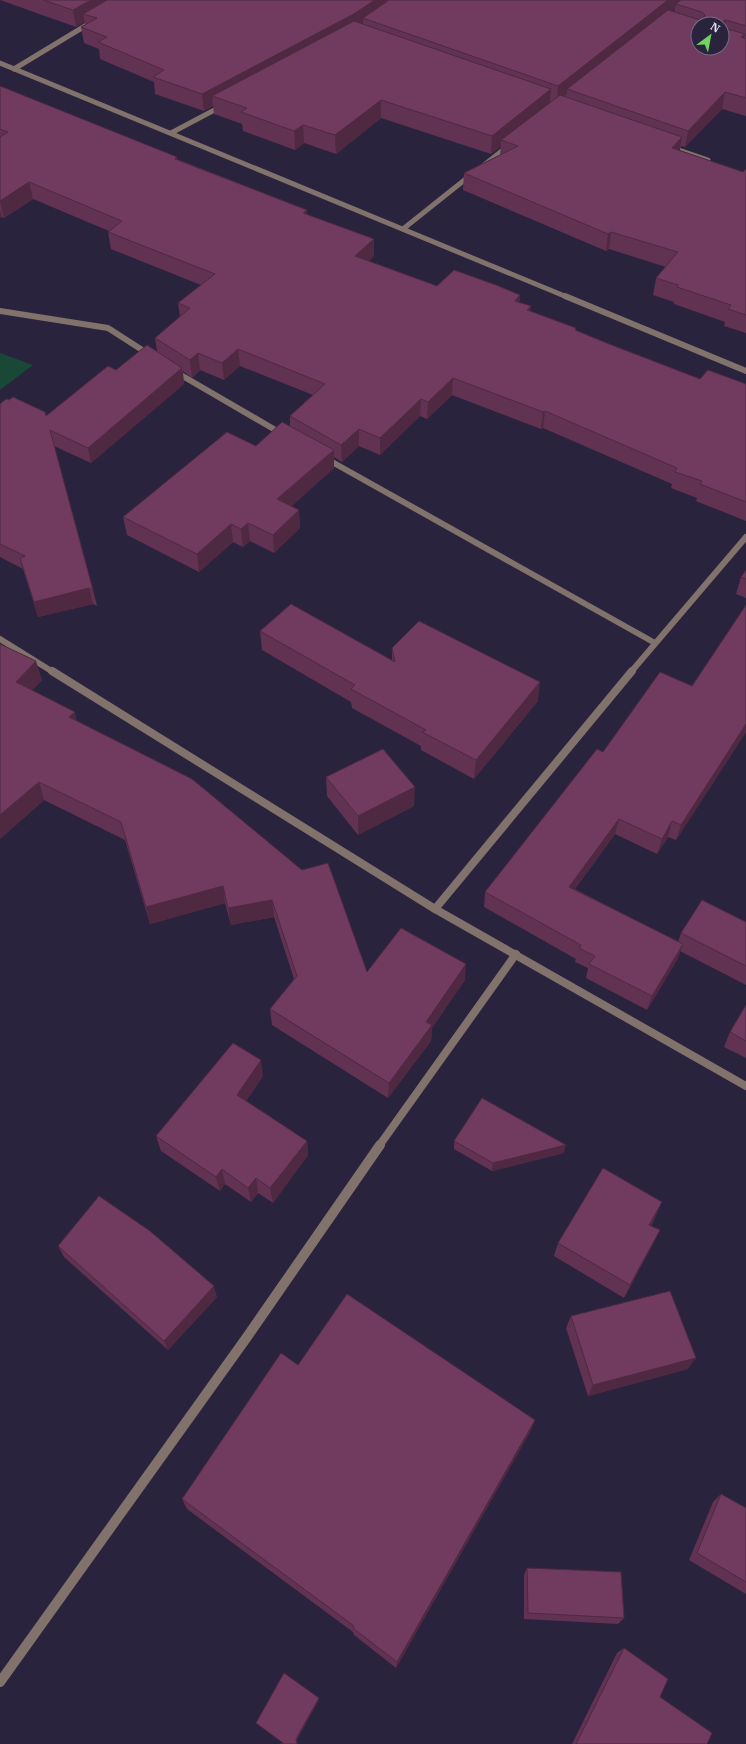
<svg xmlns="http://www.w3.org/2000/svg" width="746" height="1744" font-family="'IBM Plex Serif',serif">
  <rect width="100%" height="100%" fill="#2a233e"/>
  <polygon fill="#194936" points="0,353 33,365 0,390"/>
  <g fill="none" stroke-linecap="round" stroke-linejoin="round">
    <g stroke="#81726b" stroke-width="5">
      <polyline points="0,63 567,297"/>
      <polyline points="14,69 90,23"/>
      <polyline points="171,133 222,106"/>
      <polyline points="670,147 708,160"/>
      <polyline points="483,166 508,146"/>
      <polyline points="403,229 472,174"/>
    </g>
    <g stroke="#81726b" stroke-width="6">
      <polyline points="565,296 746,371"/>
      <polyline points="0,311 108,328 150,355"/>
      <polyline points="174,371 284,435"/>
      <polyline points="325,458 655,643"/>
      <polyline points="0,639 53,672"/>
      <polyline points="631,672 746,537"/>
    </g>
    <g stroke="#81726b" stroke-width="8">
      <polyline points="52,671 435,909 746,1086"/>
      <polyline points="435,909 632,671"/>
      <polyline points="379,1146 516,954"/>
    </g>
    <polyline stroke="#81726b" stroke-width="10" points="0,1682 247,1337 380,1145"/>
  </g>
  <g fill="#613252" fill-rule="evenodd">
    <path d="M0,0h746v116l-24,-7 -37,38 -4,-1 -1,4 63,22 3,-3v164l-22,-7 1,-4 -51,-18v-2l-21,-7 3,-17 10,-11 -57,-18 -3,2 -143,-61 1,-17 36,-18 1,-9 -10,8 -110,-36 -45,36 -32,-11 -9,7 -52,-19 -1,-7 -28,-10 -1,-8 -9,5 -49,-17 -1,-12 -54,-23 -1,-10 -15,-6 -3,-16 4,-2v-3l-9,5zM675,8l-1,4 -2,-1z"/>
    <polygon points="0,86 177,157 177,159 307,210 307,214 374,256 369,261 437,286 520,295 519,303 530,311 576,328 576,331 609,344 700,379 746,384 746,521 696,501 697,498 671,488 672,484 543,428 541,429 452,395 427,419 420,416 380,455 359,446 342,462 334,457 334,468 291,506 299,510 300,528 274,553 250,541 243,547 233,542 199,572 127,535 123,517 256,446 290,426 290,416 313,395 240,366 224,380 200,370 192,378 183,371 184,384 91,463 54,446 93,590 97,606 93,604 38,617 23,569 0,557 0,404 46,416 116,370 157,351 155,338 180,317 178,303 201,285 111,249 108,232 109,231 33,199 4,218 2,217 0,218"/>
    <polygon points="746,570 746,598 736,594 741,577"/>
    <polygon points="260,631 392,660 392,648 538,701 474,779 421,750 421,746 352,708 351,702 262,650"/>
    <polygon points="0,644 42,680 32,690 77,721 367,972 465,980 432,1028 431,1041 388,1098 272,1025 270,1009 294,979 274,917 231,925 225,903 150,924 125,840 44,800 0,839"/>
    <polygon points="692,686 746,724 746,732 676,840 668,837 657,854 615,834 575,889 678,942 681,933 746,922 746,985 680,951 678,958 647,1010 586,978 588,968 575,962 576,959 484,907 485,892 603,752"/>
    <polygon points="326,777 414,806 358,835 327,796"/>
    <polygon points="746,1005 746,1058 724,1047 730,1032"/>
    <polygon points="263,1076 246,1101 307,1141 308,1155 273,1203 258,1193 251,1202 225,1184 220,1191 161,1151 156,1136"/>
    <polygon points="454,1141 564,1153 492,1171 454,1149"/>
    <polygon points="656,1216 651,1226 653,1244 624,1298 554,1256 558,1243"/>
    <polygon points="58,1246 217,1297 168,1350 64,1257"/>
    <polygon points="571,1316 688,1369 588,1396 566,1328"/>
    <polygon points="298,1365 535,1420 530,1432 396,1668 354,1635 353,1632 187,1509 182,1499"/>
    <polygon points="721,1494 746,1508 746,1594 689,1560 713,1502"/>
    <polygon points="527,1568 624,1618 618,1624 524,1619 524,1575"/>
    <polygon points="624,1648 660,1697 707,1744 572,1744 617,1653"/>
  </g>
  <g fill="#4f2942">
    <polygon points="91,0 120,0 83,14 85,22 76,27 73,10"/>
    <polygon points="375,0 400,0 363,18 363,24 212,96 213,106 204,111 202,94"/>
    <polygon points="668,0 686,0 676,4 675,8 572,90 567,89 567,94 557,102 558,86"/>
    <polygon points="726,20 723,36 722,36 722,24 721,24 723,21"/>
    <polygon points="745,34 742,50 741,37"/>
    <polygon points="551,89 549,108 501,140 501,146 491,154 492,136"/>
    <polygon points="725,92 722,109 685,147 688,131"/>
    <polygon points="381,100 381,118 336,154 335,135"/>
    <polygon points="303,125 304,143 295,150 294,131"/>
    <polygon points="682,137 679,154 672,148"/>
    <polygon points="29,182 33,199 4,218 0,201"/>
    <polygon points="0,210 2,217 0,218"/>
    <polygon points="307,210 308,227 303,213"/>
    <polygon points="611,232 609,249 606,251 608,234"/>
    <polygon points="374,239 374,256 355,273 355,256"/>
    <polygon points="520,295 519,312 515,301"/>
    <polygon points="531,306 529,324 527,310"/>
    <polygon points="238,349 240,366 224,380 222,363"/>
    <polygon points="198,353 200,370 192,378 190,360"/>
    <polygon points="182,368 184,384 91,463 88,448"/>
    <polygon points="453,378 452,395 427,419 428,402"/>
    <polygon points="421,399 420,416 380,455 380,438"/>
    <polygon points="545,411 543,428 541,429 543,412"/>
    <polygon points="359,429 359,446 342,462 341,445"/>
    <polygon points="334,450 334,468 279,518 277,499"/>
    <polygon points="299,510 300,528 274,553 273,535"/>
    <polygon points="248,523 250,541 243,547 241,529"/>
    <polygon points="231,524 233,542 199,572 197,554"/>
    <polygon points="89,588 93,604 38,617 34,602"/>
    <polygon points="36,661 42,680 22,701 16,682"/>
    <polygon points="540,682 538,701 474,779 476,760"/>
    <polygon points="75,712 79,731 69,717"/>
    <polygon points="746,724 746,732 676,840 681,825"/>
    <polygon points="39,782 44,800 0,839 0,815"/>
    <polygon points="415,787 414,806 358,835 358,816"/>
    <polygon points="619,819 615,834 566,901 569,887"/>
    <polygon points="672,821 668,837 657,854 662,839"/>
    <polygon points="223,886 225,903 150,924 146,907"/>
    <polygon points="272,900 274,917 231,925 228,908"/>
    <polygon points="683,944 678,958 647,1010 652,996"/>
    <polygon points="466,964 465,980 432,1028 431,1041 388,1098 389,1083 426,1022"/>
    <polygon points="261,1060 263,1076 239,1110 237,1095"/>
    <polygon points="307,1141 308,1155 273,1203 270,1188"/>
    <polygon points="566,1145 564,1153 492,1171 493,1163"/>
    <polygon points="222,1169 225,1184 220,1191 216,1177"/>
    <polygon points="256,1178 258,1193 251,1202 248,1188"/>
    <polygon points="662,1202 656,1216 643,1238 649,1225"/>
    <polygon points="660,1230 653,1244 624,1298 630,1285"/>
    <polygon points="214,1286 217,1297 168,1350 164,1341"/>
    <polygon points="696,1358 688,1369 588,1396 593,1385"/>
    <polygon points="535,1420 530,1432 396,1668 397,1662"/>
    <polygon points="319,1698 319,1700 297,1740 298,1744 297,1744 296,1739"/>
  </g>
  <g fill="#713a5f" stroke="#4f2942">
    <polygon points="43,0 91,0 73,10"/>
    <polygon points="107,0 375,0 352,15 202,94 153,77 164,70 98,42 107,37 81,27 97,18 83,14"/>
    <polygon points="389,0 668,0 558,86 363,18"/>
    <polygon points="681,0 746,0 746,26 726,20 723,21 721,24 698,24 698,48 722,48 722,25 724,28 745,34 741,37 746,39 746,98 725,92 688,131 567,89 668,10 700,20 703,19 705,15 702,12 676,4"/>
    <polygon points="354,21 551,89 492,136 381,100 335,135 303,125 294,131 241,112 247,108 212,96"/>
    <polygon points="0,86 177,157 175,159 307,210 303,213 374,239 355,256 437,286 454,270 496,285 520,295 515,301 531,306 527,310 576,328 575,330 609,344 700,379 708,370 746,384 746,502 700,484 702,481 675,472 677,468 545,411 543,412 453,378 428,402 421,399 380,438 359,429 341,445 290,416 325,384 238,349 222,363 198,353 190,360 155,338 190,308 178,303 215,274 108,232 122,221 29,182 0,201 0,137 8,132 0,129"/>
    <polygon points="560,95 682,137 672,148 743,172 746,169 746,315 728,309 731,305 677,287 678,285 656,278 678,252 611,232 608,234 464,173 518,146 501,140"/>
    <polygon points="147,345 182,368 88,448 50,430 93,590 89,588 34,602 20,558 25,556 0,544 0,404 6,399 9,400 13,397 45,412 46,416 108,366 116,370"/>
    <polygon points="282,422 334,450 277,499 299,510 273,535 248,523 241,529 231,524 197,554 123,517 227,432 256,446"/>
    <polygon points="746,570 746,579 741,577"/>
    <polygon points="291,604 395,662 392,648 419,621 540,682 476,760 422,732 426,730 351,689 355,685 260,631"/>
    <polygon points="746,605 746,724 681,825 672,821 662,839 619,819 569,887 683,944 652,996 589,964 595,956 579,948 581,945 485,892 597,749 603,752 660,672 692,686"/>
    <polygon points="0,644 36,661 16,682 75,712 69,717 192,779 302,870 328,863 367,972 401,928 466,964 426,1022 432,1025 389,1083 270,1009 297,976 272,900 228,908 223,886 146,907 121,822 39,782 0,815"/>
    <polygon points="383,749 415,787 358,816 326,777"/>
    <polygon points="702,900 746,922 746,966 681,933"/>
    <polygon points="746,1005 746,1041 730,1032"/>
    <polygon points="233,1043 261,1060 237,1095 307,1141 270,1188 256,1178 248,1188 222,1169 216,1177 156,1136"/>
    <polygon points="482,1098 566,1145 493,1163 454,1141"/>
    <polygon points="603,1168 662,1202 649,1225 660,1230 630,1285 558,1243"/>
    <polygon points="99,1196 150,1231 214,1286 164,1341 58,1246"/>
    <polygon points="670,1291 696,1358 593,1385 571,1316"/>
    <polygon points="347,1294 535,1420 397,1662 353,1628 354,1626 182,1499 281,1353 298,1365"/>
    <polygon points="721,1494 746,1508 746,1582 697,1553"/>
    <polygon points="527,1568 621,1572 624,1618 528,1613"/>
    <polygon points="624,1648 668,1679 660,1697 712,1733 707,1744 576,1744"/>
    <polygon points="284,1673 319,1698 296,1739 297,1744 280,1744 283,1743 256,1723"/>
  </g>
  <g transform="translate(710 36) rotate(32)"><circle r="19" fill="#2a233e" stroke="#746e85"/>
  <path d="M0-3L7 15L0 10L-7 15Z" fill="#6ed360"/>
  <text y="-6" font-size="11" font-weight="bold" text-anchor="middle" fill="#e2def0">N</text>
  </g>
</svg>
